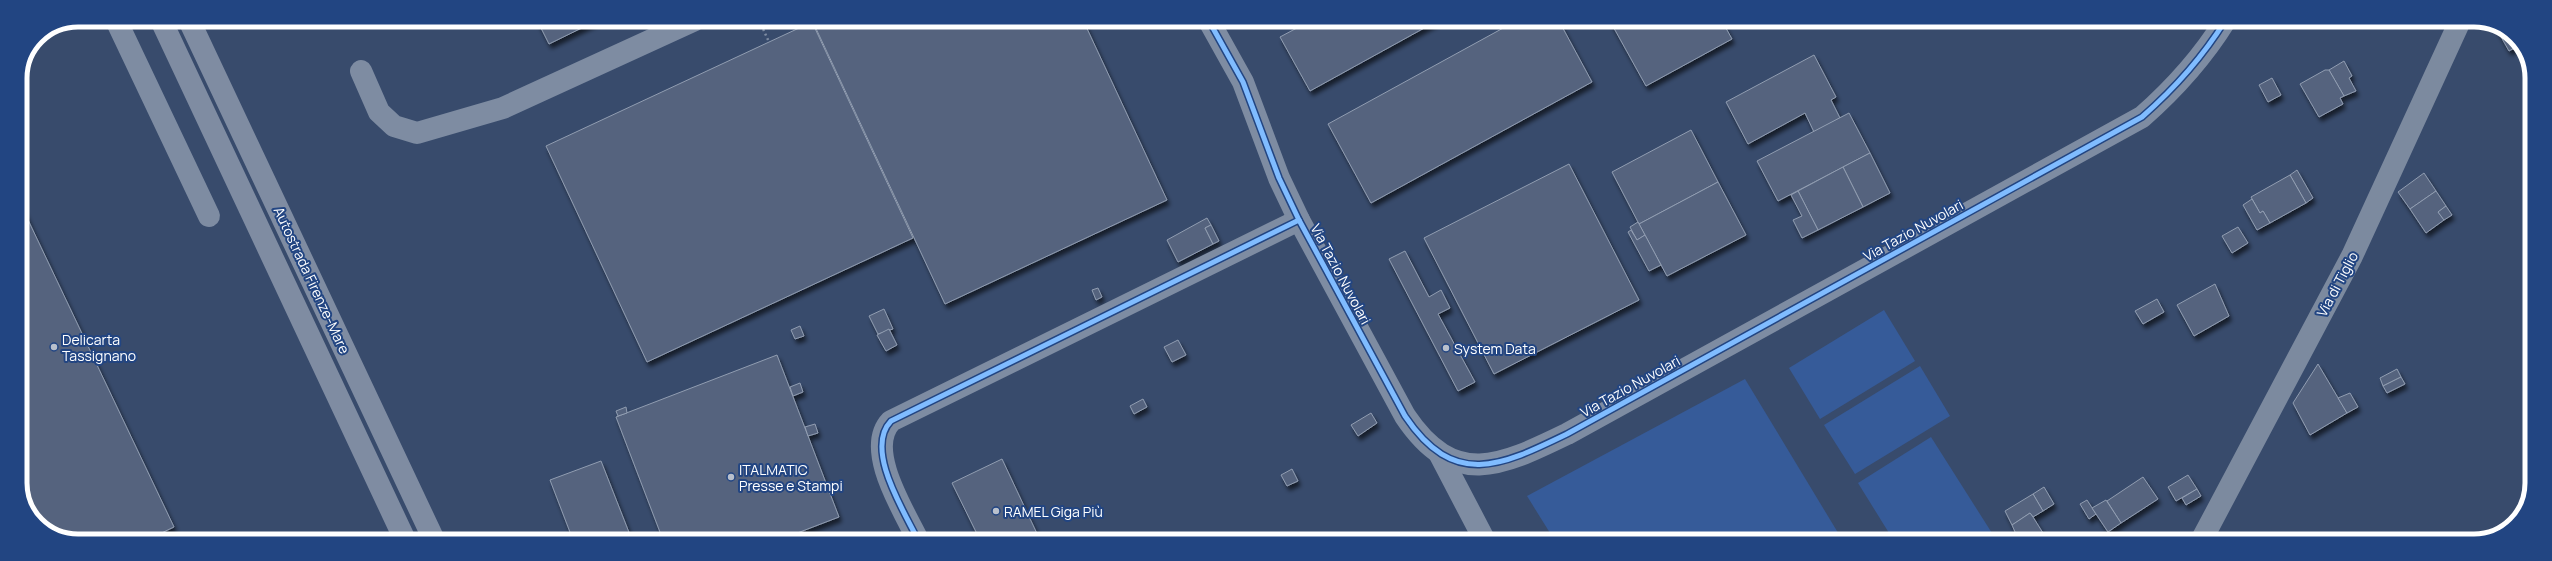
<svg xmlns="http://www.w3.org/2000/svg" width="2552" height="561" font-family="Manrope,sans-serif">
  <defs>
    <filter id="shadow"><feDropShadow dx="2.5" dy="4.5" stdDeviation="2" flood-color="#0009"/></filter>
  </defs>
  <rect width="100%" height="100%" fill="#384b6c"/>
  <g fill="#365b99">
    <polygon points="1884,310 1915,361 1820,419 1789,368"/>
    <polygon points="1920,366 1950,416 1855,474 1824,425"/>
    <polygon points="1745,379 1843,541 1555,541 1527,496"/>
    <polygon points="1931,437 1997,541 1894,541 1858,483"/>
  </g>
  <g fill="#54637e" stroke="#919db1" filter="url(#shadow)">
    <polygon points="537,20 598,20 549,44"/>
    <polygon points="812,20 1083,20 1167,200 945,304"/>
    <polygon points="1310,21 1437,21 1310,91 1280,37"/>
    <polygon points="1516,21 1559,21 1592,82 1371,203 1328,124"/>
    <polygon points="1610,21 1722,21 1732,39 1646,86"/>
    <polygon points="812,22 913,238 647,362 546,146"/>
    <polygon points="2495,26 2518,39 2520,45 2509,51"/>
    <polygon points="1814,55 1836,97 1831,100 1840,118 1814,132 1805,113 1748,144 1726,102"/>
    <polygon points="2344,61 2352,76 2349,78 2356,91 2344,96 2329,70"/>
    <polygon points="2325,70 2329,70 2344,96 2340,98 2343,104 2319,117 2300,84"/>
    <polygon points="2272,78 2281,95 2268,102 2259,85"/>
    <polygon points="1849,113 1870,153 1778,201 1757,161"/>
    <polygon points="1691,130 1718,182 1639,224 1612,172"/>
    <polygon points="1870,153 1890,193 1863,207 1843,167"/>
    <polygon points="1569,164 1639,300 1494,374 1424,238"/>
    <polygon points="1843,167 1863,207 1818,230 1798,191"/>
    <polygon points="2297,170 2313,198 2306,203 2290,175"/>
    <polygon points="2424,173 2436,191 2410,209 2398,192"/>
    <polygon points="2290,175 2306,203 2270,223 2263,211 2260,213 2251,197"/>
    <polygon points="1718,182 1746,235 1667,276 1639,224"/>
    <polygon points="1798,191 1818,230 1802,238 1793,220 1802,216 1791,195"/>
    <polygon points="2436,191 2446,206 2438,212 2444,220 2426,233 2410,209"/>
    <polygon points="2252,199 2260,213 2263,211 2270,223 2257,230 2243,205"/>
    <polygon points="20,203 174,527 151,538 152,540 67,540 37,524 20,491"/>
    <polygon points="2446,206 2452,215 2444,220 2438,212"/>
    <polygon points="1207,218 1211,225 1205,228 1213,244 1178,262 1167,240"/>
    <polygon points="1638,222 1645,235 1637,240 1630,227"/>
    <polygon points="1211,225 1219,241 1213,244 1205,228"/>
    <polygon points="2238,227 2248,243 2232,253 2222,236"/>
    <polygon points="1631,230 1637,240 1645,235 1661,265 1649,271 1628,232"/>
    <polygon points="1405,251 1429,297 1441,290 1450,308 1438,314 1475,382 1458,391 1389,259"/>
    <polygon points="2215,284 2229,316 2194,336 2177,305"/>
    <polygon points="1098,288 1102,297 1096,300 1092,290"/>
    <polygon points="2157,299 2164,312 2143,324 2135,311"/>
    <polygon points="884,309 893,329 878,334 869,316"/>
    <polygon points="800,326 804,336 795,339 791,330"/>
    <polygon points="889,329 897,345 886,351 877,335"/>
    <polygon points="1178,340 1186,355 1172,362 1164,347"/>
    <polygon points="777,355 839,517 779,540 663,540 616,417"/>
    <polygon points="2318,364 2347,413 2310,435 2293,403"/>
    <polygon points="2397,369 2401,377 2383,386 2380,378"/>
    <polygon points="2401,377 2405,384 2387,393 2383,386"/>
    <polygon points="800,383 803,392 793,396 790,387"/>
    <polygon points="2350,393 2358,407 2347,413 2338,398"/>
    <polygon points="1143,399 1147,407 1134,414 1130,406"/>
    <polygon points="626,407 627,413 618,416 616,411"/>
    <polygon points="1371,413 1377,423 1358,436 1351,425"/>
    <polygon points="815,424 818,433 808,436 805,427"/>
    <polygon points="1002,459 1040,540 980,540 952,483"/>
    <polygon points="601,461 632,540 573,540 550,480"/>
    <polygon points="1292,469 1298,481 1287,486 1281,475"/>
    <polygon points="2188,475 2197,489 2176,501 2168,487"/>
    <polygon points="2143,477 2158,499 2121,523 2107,501"/>
    <polygon points="2044,487 2054,504 2043,511 2033,494"/>
    <polygon points="2197,489 2201,496 2186,505 2182,498"/>
    <polygon points="2033,494 2043,511 2033,517 2030,513 2012,525 2005,511"/>
    <polygon points="2087,500 2096,514 2089,519 2080,504"/>
    <polygon points="2106,500 2121,523 2108,532 2092,508"/>
    <polygon points="2030,513 2033,517 2048,541 2019,541 2012,525"/>
    <polygon points="2135,535 2138,541 2126,541"/>
  </g>
  <g fill="none" stroke-linecap="round" stroke-linejoin="round">
    <polyline stroke="#7e8ca2" stroke-width="2.5" stroke-dasharray="2 3" stroke-linecap="butt" points="759,20 769,42"/>
    <g stroke="#7e8ca2" stroke-width="22">
      <polyline points="116,20 209,216"/>
      <path d="M1209,21l34,61 36,96 20,42 106,196c49,73 96,50 162,18l575,-317c33,-29 60,-59 83,-96"/>
      <polyline points="361,71 379,112 394,126 417,133 503,108 695,20"/>
      <polyline points="1439,453 1485,541"/>
      <path d="M918,540c-14,-29 -54,-91 -27,-119l408,-201"/>
    </g>
    <polyline stroke="#7c8a9f" stroke-width="22" points="2201,541 2352,256 2460,21"/>
    <g stroke="#7f8ca2" stroke-width="22">
      <polyline points="161,20 405,540"/>
      <polyline points="189,20 434,540"/>
    </g>
    <defs>
      <g id="cycleway">
        <path d="M1209,21l34,61 36,96 20,42 106,196c49,73 96,50 162,18l575,-317c33,-29 60,-59 83,-96"/>
        <path d="M918,540c-14,-29 -54,-91 -27,-119l408,-201"/>
      </g>
    </defs>
    <use href="#cycleway" stroke="#224582" stroke-width="8"/>
    <use href="#cycleway" stroke="#80bcff" stroke-width="5"/>
  </g>
  <g fill="#b9c0cc" stroke="#224582" stroke-width="1.5">
    <circle cx="54" cy="347" r="4"/>
    <circle cx="1446" cy="348" r="4"/>
    <circle cx="731" cy="477" r="4"/>
    <circle cx="996" cy="511" r="4"/>
  </g>
  <g text-anchor="middle" dominant-baseline="central" stroke-width="4" stroke-linejoin="round" paint-order="stroke">
    <g font-size="14" fill="#fff" stroke="#224582">
      <text transform="translate(1913 230) rotate(-29)">Via Tazio Nuvolari</text>
      <text transform="translate(1341 274) rotate(62)">Via Tazio Nuvolari</text>
      <text transform="translate(312 280) rotate(65)">Autostrada Firenze-Mare</text>
      <text transform="translate(2337 284) rotate(-62)">Via di Tiglio</text>
      <text transform="translate(1630 386) rotate(-29)">Via Tazio Nuvolari</text>
    </g>
    <g font-size="14" fill="#fff" stroke="#224582" text-anchor="start">
      <text x="62" y="339">Delicarta<tspan x="62" dy="16">Tassignano</tspan></text>
      <text x="1454" y="348">System Data</text>
      <text x="739" y="469">ITALMATIC<tspan x="739" dy="16">Presse e Stampi</tspan></text>
      <text x="1004" y="511">RAMEL Giga Più</text>
    </g>
  </g>
  <path d="M0 0H2552V561H0ZM78 27H2474A51 51 0 0 1 2525 78V483A51 51 0 0 1 2474 534H78A51 51 0 0 1 27 483V78A51 51 0 0 1 78 27Z" fill="#224582" fill-rule="evenodd"/>
  <path fill="none" stroke="#fff" stroke-width="5" d="M78 27H2474A51 51 0 0 1 2525 78V483A51 51 0 0 1 2474 534H78A51 51 0 0 1 27 483V78A51 51 0 0 1 78 27Z"/>
</svg>
